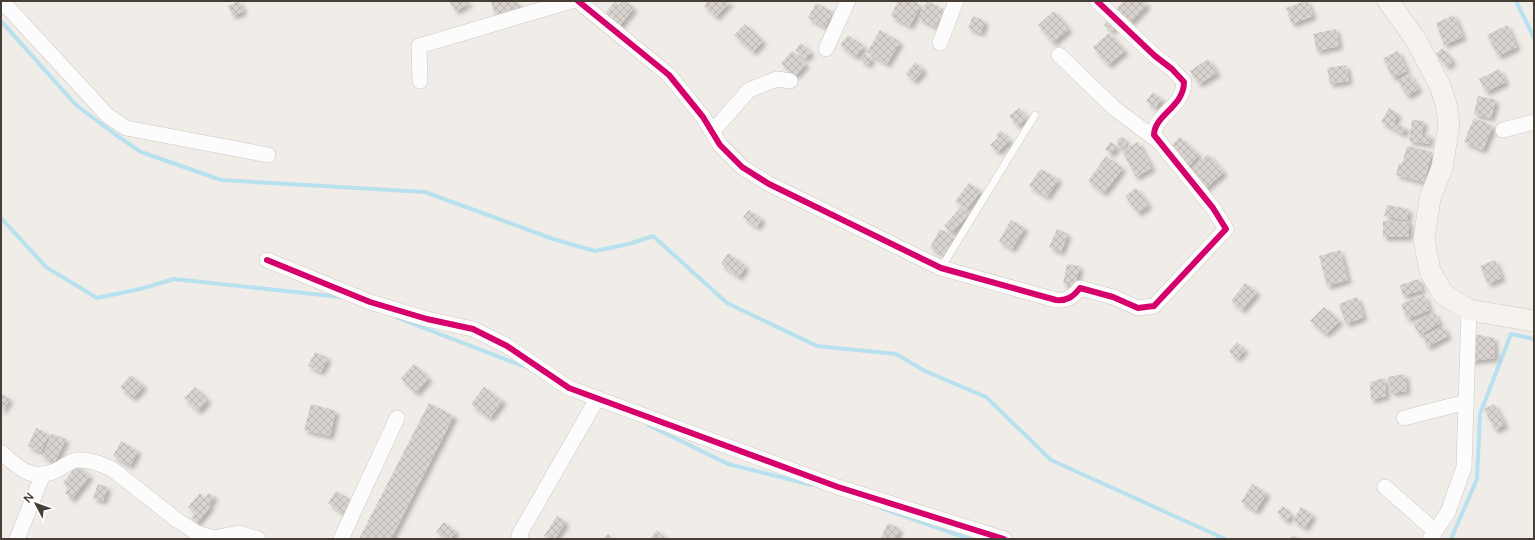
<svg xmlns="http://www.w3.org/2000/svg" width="1535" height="540" font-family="'Varela Round',sans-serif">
  <defs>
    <pattern id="building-cross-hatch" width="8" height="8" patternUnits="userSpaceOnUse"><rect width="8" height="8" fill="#d8d3cf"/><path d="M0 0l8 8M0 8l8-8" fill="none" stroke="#bbb6b2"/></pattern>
    <filter id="shadow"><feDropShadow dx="3.5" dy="3.5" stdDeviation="2" flood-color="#0004"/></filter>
  </defs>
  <rect width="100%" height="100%" fill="#f0ece8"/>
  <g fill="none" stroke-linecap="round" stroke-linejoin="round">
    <g stroke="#b7e1ef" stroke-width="4">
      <polyline points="1516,1 1534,38"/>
      <polyline points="1,21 76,105 116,135 141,152 221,180 425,192 553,239 595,251 629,244 653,236 727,303 817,346 896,354 925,371 986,397 1051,460 1225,539"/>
      <polyline points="1,218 46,267 97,298 140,289 174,279 341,297"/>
      <polyline points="398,318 528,368"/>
      <polyline points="648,425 728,464 812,485"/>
      <polyline points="881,508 969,539"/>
      <polyline points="1451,539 1477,479 1480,414 1511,334 1534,339"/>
    </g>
  </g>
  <g fill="url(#building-cross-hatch)" filter="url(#shadow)">
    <polygon points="239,1 244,11 233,16 228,6"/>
    <polygon points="449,1 468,1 469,3 456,11"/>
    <polygon points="491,1 517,1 518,8 495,15"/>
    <polygon points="615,1 619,5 622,1 625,1 634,8 618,28 603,16"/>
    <polygon points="708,1 731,1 716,17 704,6"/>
    <polygon points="898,1 913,1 921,5 910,26 891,16"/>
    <polygon points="927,1 945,10 936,27 918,18"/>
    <polygon points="1124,1 1144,1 1147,5 1130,23 1116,9"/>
    <polygon points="1305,1 1307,1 1313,16 1292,24 1286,8"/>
    <polygon points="816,3 834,12 825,27 808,18"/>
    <polygon points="1054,11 1069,29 1053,43 1038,25"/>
    <polygon points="1454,15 1463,37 1444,45 1436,23"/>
    <polygon points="973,16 985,21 981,33 968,28"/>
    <polygon points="1108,20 1116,26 1112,31 1104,25"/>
    <polygon points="745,24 763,41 753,52 734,35"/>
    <polygon points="1507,25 1517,47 1498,56 1487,35"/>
    <polygon points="1336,29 1339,46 1317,51 1313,34"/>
    <polygon points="880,30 900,42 887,64 867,52"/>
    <polygon points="1109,33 1125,51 1108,65 1093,47"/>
    <polygon points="848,35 864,46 856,57 840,45"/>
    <polygon points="801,43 811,52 805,59 795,50"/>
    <polygon points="1442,48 1453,61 1447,67 1436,54"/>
    <polygon points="792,51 806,64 795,76 781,63"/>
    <polygon points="1398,51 1407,71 1393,78 1383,58"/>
    <polygon points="864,54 872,58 868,65 860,60"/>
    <polygon points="1208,59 1217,73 1199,84 1190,71"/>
    <polygon points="915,62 924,70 914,81 906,74"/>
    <polygon points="1346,65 1349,81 1330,84 1327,68"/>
    <polygon points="1499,69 1506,82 1486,92 1479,79"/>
    <polygon points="1409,74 1419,89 1407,96 1398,81"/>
    <polygon points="1153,92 1162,99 1155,108 1146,101"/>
    <polygon points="1478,96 1496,100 1491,118 1474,114"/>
    <polygon points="1019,108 1028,118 1018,126 1009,116"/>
    <polygon points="1389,108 1398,114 1394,122 1407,129 1403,134 1381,122"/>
    <polygon points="1474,118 1493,126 1483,150 1464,142"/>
    <polygon points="1412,120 1424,121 1422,134 1430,135 1429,144 1409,141"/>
    <polygon points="1000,130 1010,140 998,152 990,145 998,138 996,136"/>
    <polygon points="1124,137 1126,146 1119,148 1117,139"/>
    <polygon points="1180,137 1199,155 1186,169 1167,150"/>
    <polygon points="1111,142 1117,147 1111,154 1105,149"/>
    <polygon points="1138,142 1152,168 1136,177 1122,150"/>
    <polygon points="1407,146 1432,152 1424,182 1396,175 1399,163 1402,164"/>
    <polygon points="1208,154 1224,172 1204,190 1188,172"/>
    <polygon points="1106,156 1123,168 1104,193 1088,181"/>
    <polygon points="1040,169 1059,179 1047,197 1029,186"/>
    <polygon points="969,183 981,191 966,210 955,201"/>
    <polygon points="1136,188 1149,205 1138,213 1125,196"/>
    <polygon points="1387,205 1409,209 1407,220 1384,216"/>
    <polygon points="960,208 968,215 952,233 944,226"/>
    <polygon points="749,210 762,219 757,227 743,217"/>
    <polygon points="1011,220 1025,228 1012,249 999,241"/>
    <rect x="1383" y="221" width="26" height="16"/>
    <polygon points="940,229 954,237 944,255 930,248"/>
    <polygon points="1057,229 1068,234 1061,252 1049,247"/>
    <polygon points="1340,250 1348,280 1327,286 1319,256"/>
    <polygon points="728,253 746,266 739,277 721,264"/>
    <polygon points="1495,260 1502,278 1488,284 1480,266"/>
    <polygon points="1067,264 1080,266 1075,286 1063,284"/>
    <polygon points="1419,279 1422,290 1403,296 1400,285"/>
    <polygon points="1245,283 1257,292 1242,310 1231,301"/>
    <polygon points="1424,295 1430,310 1407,319 1401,304"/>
    <polygon points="1357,297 1364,317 1346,324 1339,304"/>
    <polygon points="1324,307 1340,321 1326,334 1310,321"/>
    <polygon points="1434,312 1440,323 1420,335 1413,324"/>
    <polygon points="1443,326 1448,336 1427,347 1423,336"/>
    <polygon points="1474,334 1494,338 1495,358 1470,361"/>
    <polygon points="1237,342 1245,350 1237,359 1229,351"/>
    <polygon points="315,352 328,358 321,372 308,366"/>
    <polygon points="414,364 429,378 416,393 401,378"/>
    <polygon points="1405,374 1407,391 1391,393 1388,377"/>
    <polygon points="131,375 144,386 133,398 120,387"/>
    <polygon points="1385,378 1386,396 1371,400 1370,382"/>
    <polygon points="195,387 208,400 198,411 184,398"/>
    <polygon points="484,387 503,401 490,418 471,404"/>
    <polygon points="1,394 10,399 1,412"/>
    <polygon points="429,403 454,416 391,539 359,539"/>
    <polygon points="311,404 336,411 330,436 304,430"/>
    <polygon points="1494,404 1505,425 1495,430 1484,409"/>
    <polygon points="36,428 49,434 41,452 28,446"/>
    <polygon points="52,434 66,439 55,462 42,456"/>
    <polygon points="121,441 138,451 130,466 113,456"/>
    <polygon points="77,465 90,476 72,499 65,493 69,488 63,483"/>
    <polygon points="98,484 108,487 103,501 93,498"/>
    <polygon points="1252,484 1267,493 1256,511 1241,502"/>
    <polygon points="336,491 351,500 343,513 328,503"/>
    <polygon points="200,493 205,498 209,493 215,497 209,504 211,506 197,523 191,518 195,513 188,507"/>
    <polygon points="1283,506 1292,515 1286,521 1277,512"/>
    <polygon points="1301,507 1313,515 1305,528 1293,520"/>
    <polygon points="557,516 566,522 555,539 549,539 544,536"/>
    <polygon points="444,522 456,532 450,539 446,539 436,532"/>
    <polygon points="888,523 900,529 895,539 881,538"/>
    <polygon points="657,530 667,539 650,539"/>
    <polygon points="608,534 614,539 603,539"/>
    <polygon points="1292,535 1300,539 1290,539"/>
  </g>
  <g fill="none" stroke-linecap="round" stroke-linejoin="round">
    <defs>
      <polyline id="lane" points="941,268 1035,115"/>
      <g id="street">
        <polyline points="2,1 108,116 126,128 268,155"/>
        <path d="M578,1l91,74 34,42 17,28 22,22 27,17 172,84 115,32c11,1 17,-3 24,-12l33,9 25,11 16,-2 72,-77 -13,-21 -59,-73c0,-20 30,-28 30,-53l-12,-13 -17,-13 -58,-55"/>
        <polyline points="940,43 956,1"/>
        <polyline points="826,49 848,1"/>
        <polyline points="1059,55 1114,108 1158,141"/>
        <polyline points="420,81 419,46 571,1"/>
        <polyline points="1503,130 1534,122"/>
        <polyline points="712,132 749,90 777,79 790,81"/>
        <polyline points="267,260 370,302 427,319 473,329 507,346 569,388 838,487 1004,539"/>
        <polyline points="1404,418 1466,402"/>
        <path d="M1,452c16,15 30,29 54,19 7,-3 14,-10 22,-11 12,-1 24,4 35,9l65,51 20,13 16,5 26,-5 19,6"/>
        <polyline points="1385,487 1435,531"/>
        <polyline points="17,539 43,474"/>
        <polyline points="341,539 397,418"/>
        <polyline points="521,539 519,535 597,399"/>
        <polyline points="1430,539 1448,512 1464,467 1469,310"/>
      </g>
      <polyline id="secondary" points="1388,1 1416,40 1440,86 1446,104 1449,124 1442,168 1430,198 1424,240 1430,271 1443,294 1469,310 1534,321"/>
    </defs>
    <use href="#lane" stroke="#ccc8c4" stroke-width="8"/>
    <use href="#street" stroke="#ccc8c4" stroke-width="16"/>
    <use href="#secondary" stroke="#d1cac0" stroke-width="22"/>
    <use href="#lane" stroke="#fdfcfc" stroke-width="7"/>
    <use href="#street" stroke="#fdfcfc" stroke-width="15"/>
    <use href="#secondary" stroke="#f6f3ee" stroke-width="21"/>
    <defs>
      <g id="cycleway">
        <path d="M578,1l91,74 34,42 17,28 22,22 27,17 172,84 115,32c11,1 17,-3 24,-12l33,9 25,11 16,-2 72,-77 -13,-21 -59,-73c0,-20 30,-28 30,-53l-12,-13 -17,-13 -58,-55"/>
        <polyline points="267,260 370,302 427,319 473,329 507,346 569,388 838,487 1004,539"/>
      </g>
    </defs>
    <use href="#cycleway" stroke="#fff" stroke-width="8"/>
    <use href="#cycleway" stroke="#d6006c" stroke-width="6"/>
  </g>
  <rect width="1535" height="540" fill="none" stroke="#463d34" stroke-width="4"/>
  <g transform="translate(36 504) rotate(311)" stroke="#ffffff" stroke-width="3" paint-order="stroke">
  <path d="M0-3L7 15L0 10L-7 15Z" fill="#463d34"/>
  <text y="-6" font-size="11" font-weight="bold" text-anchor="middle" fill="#463d34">N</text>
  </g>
</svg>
